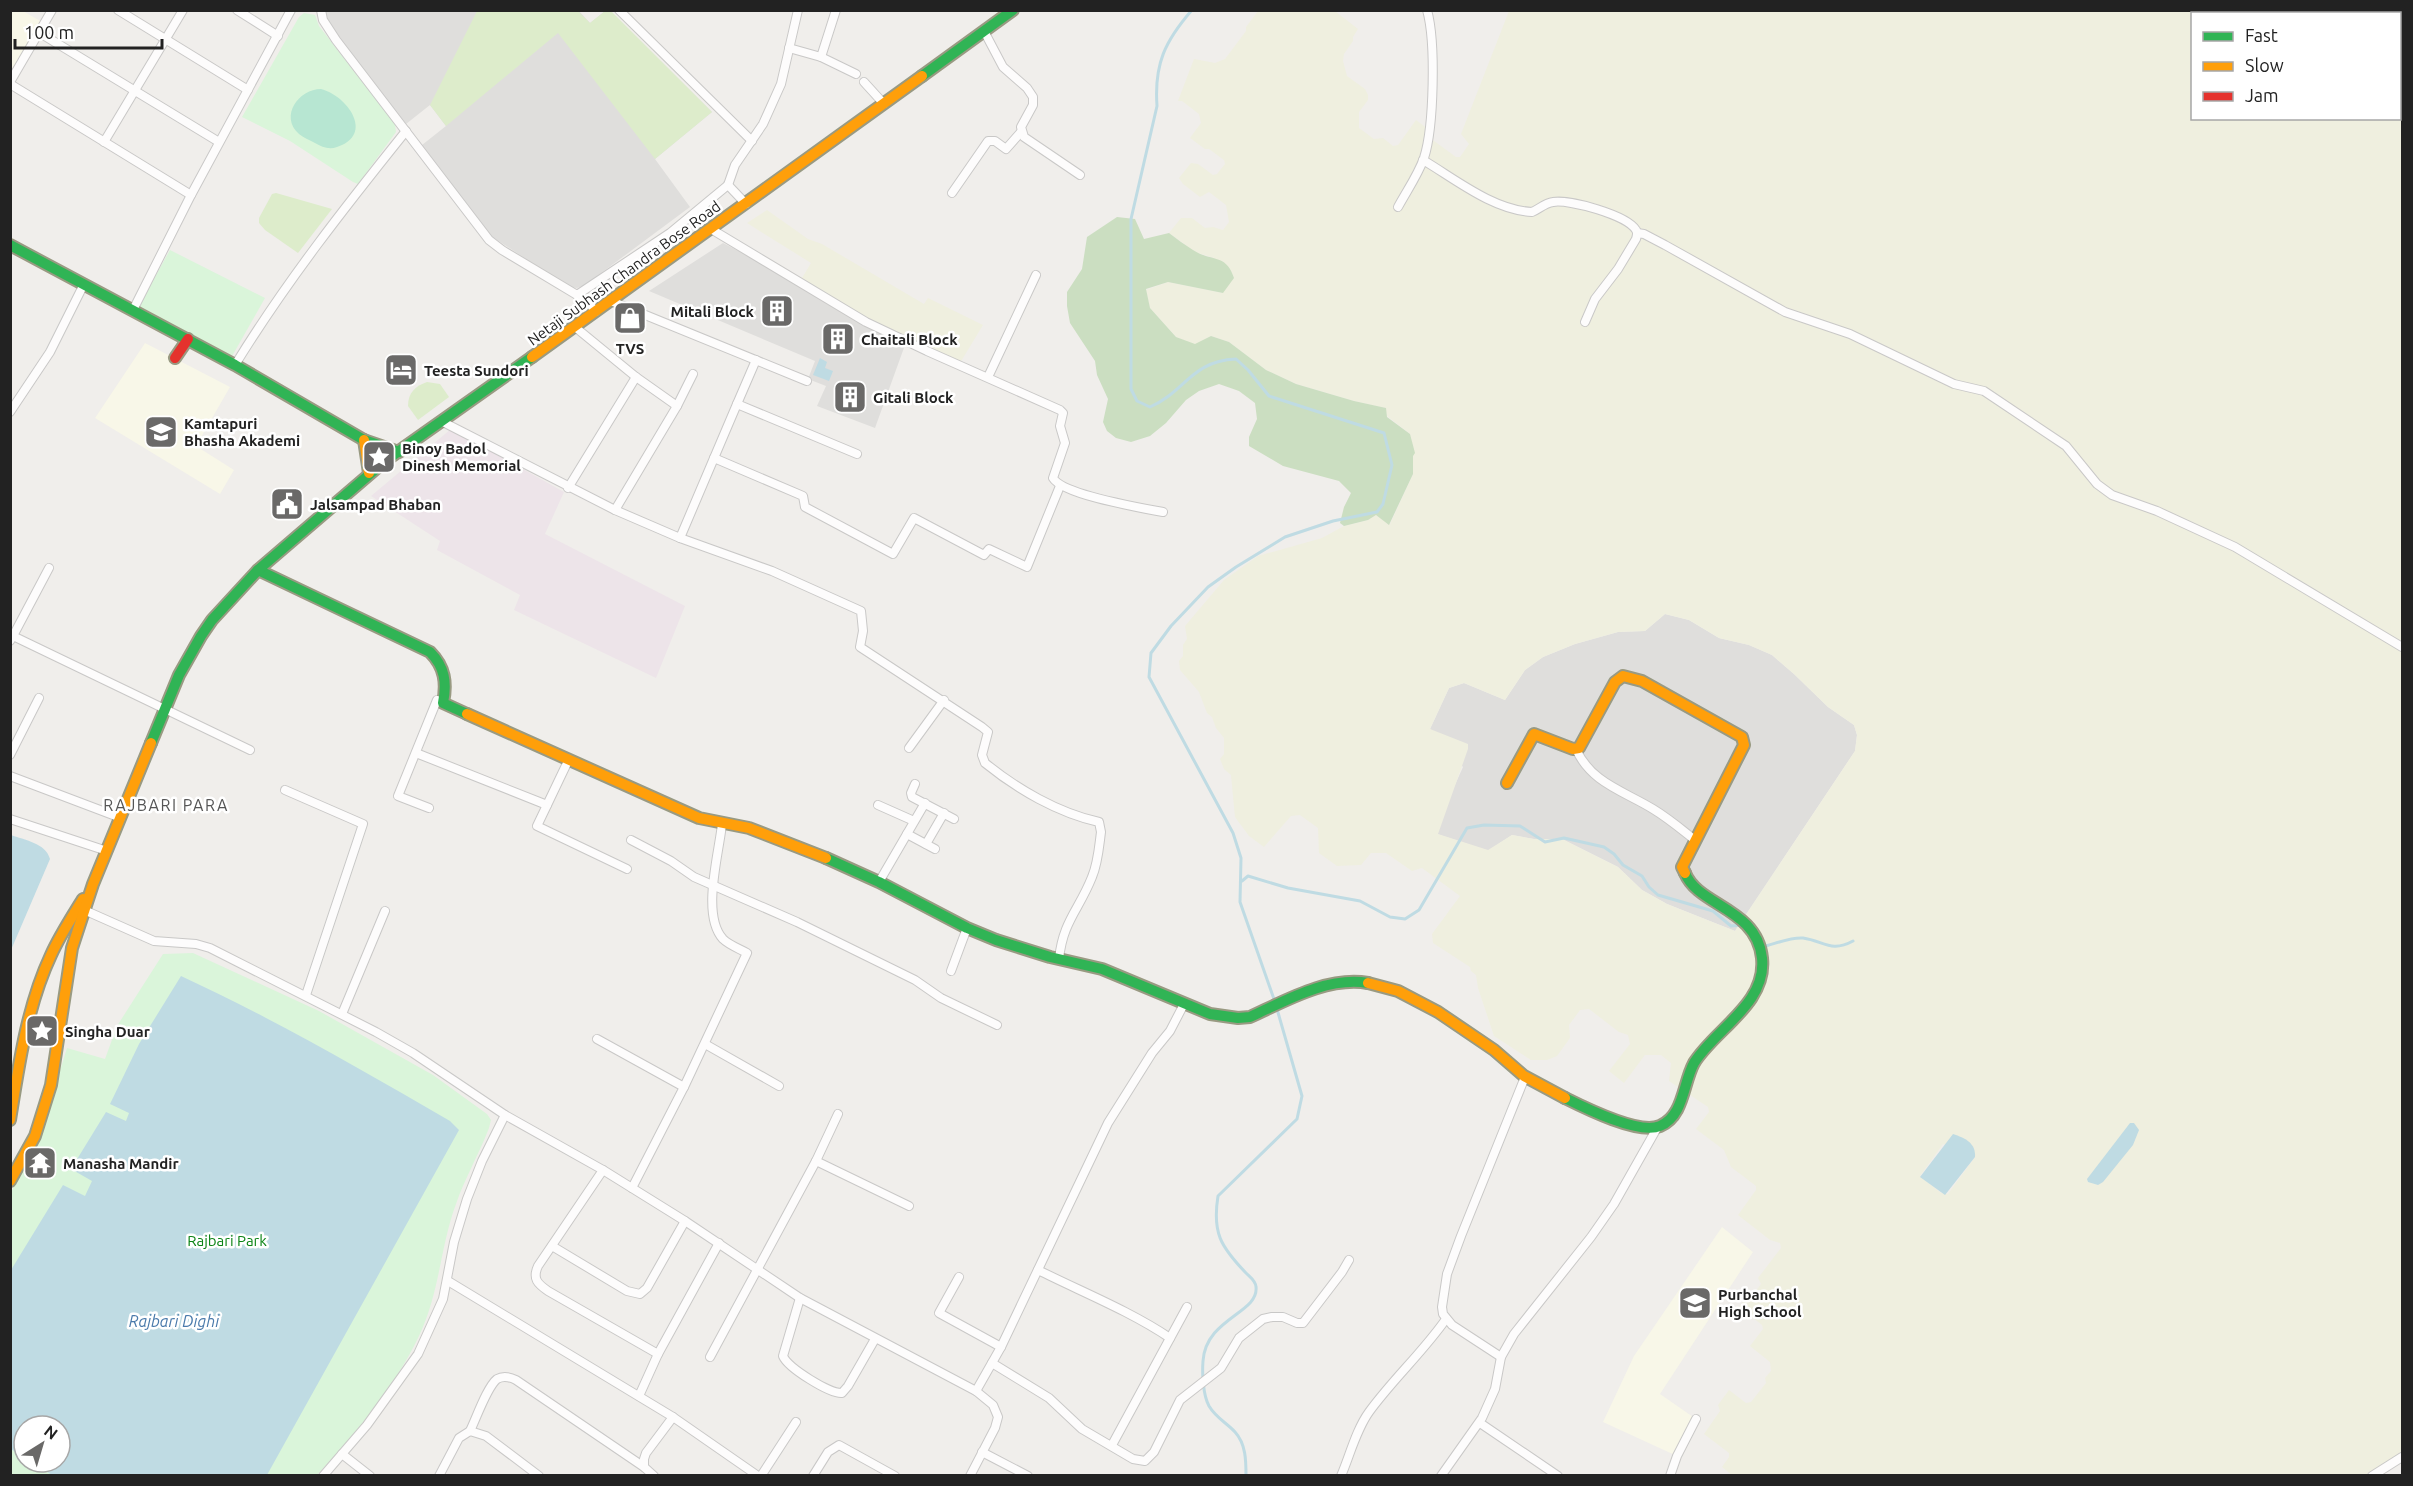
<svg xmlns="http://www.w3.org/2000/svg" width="2413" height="1486" font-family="Ubuntu,sans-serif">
  <rect width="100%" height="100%" fill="#f0eeeb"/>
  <g fill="#dfdedc">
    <polygon points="325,10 578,10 590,23 605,11 610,11 712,112 655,159 690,207 585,285 577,288 569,287 491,236 422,145 446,126 430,105 406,124 327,24"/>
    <polygon points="723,243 758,261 827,304 905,345 875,428 817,406 826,386 808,379 815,361 649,291"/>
    <polygon points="1665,614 1689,620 1719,638 1749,645 1772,655 1794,674 1828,707 1854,725 1857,735 1855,751 1735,931 1667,904 1642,890 1618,867 1562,839 1534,839 1512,835 1488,851 1437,834 1449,798 1463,767 1430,729 1449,688 1464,683 1505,700 1525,670 1543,657 1575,644 1618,632 1645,631"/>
  </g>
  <polygon fill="#ede4e9" points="451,429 564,492 545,534 685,606 656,678 514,610 520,595 437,550 440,541 371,496"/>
  <g fill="#f8f7e8">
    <polygon points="11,11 23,11 42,22 11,76"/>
    <polygon points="145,343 230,387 196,446 234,470 220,494 95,418"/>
    <polygon points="1722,1227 1753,1252 1660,1394 1696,1419 1677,1456 1603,1422 1634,1356"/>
  </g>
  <g fill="#efefdf" fill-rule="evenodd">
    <path d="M1258,11h77l23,18 -5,8v4l-9,13 -1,7 4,15 18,13 3,6v5l-9,12v16l15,11 9,-1 10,8 5,-1 18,-25 16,12 -2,6 26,19h4l9,-13 -8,-10 48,-123h893v1442l-37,23h-632l-11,-9 7,-10v-4l-25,-19 16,-23 -2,-6 11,-15 17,13 5,-1 15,-19 -1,-5 6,-7 -1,-9 -20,-16 13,-17 -1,-4 -23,-18 12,-15h4l6,-8 -3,-6 23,-30 -1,-5 -10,-3 -32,-25 18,-25v-4l-25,-19 -7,-17 -28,-21 13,-17 -1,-5 -39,-26 2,-18 -10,-8h-16l-21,28 -15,-12 21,-27 -2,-9 -9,-3 -30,-23 -9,1 -11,15 1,13 -13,18 -10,4h-16l-37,-24 -16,-48 -2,-13 -5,-4 -1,-4 -37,-24 -1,-9 28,-38 -38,-28 -10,3 -26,-18h-15l-10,12 -24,1 -18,-13 -1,-25 -18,-13 -9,1 -27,31 -15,-11 -14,-19 -4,-42 -7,-6 -4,-10 4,-5v-16l-8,-10 -4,-11 -5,-4 -8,-21 -19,-22 -1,-9 4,-5v-11l4,-6 -2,-13 39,-46 34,-24 64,-18 22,-12 24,-6 8,-5 14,9 23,-50 -3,-40 -23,-18 -2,-8 -31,-7 -58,-17 -30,-14 -37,-28 -18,-6 -16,9 -19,-8 -26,-29 -4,-18 22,-8 55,11 -9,-35 -19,-6 -26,-19 12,-15h11l13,10 8,-1 10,3 6,-8 -3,-17 -17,-13 -9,5 -17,-13 -4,-6 12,-15 7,1 15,11 4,-1 8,-10 -1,-4 -15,-11h-4l-15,-11 11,-15 -2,-9 -17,-13h-4l16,-42 21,4 10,-4 21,-28v-4zM2192,14h208v104h-208zM1665,614l24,6 30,18 30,7 23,10 22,19 34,33 26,18 3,10 -2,16 -120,180 -68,-27 -25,-14 -24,-23 -56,-28h-28l-22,-4 -24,15 -50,-16 30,-85v-5l-38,-15 19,-41 15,-5 41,17 20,-30 18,-13 32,-13 43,-12 27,-1zM1943,1144l32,13 -27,37 -7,-1 -21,-17z"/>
    <polygon points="767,210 808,239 822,244 924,304 928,298 983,325 960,363 906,338 849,308 802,278 811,263 747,223"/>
  </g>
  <g fill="#ddeccb">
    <polygon points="610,10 712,112 655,159 558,33 446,126 430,105 477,11 578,11 590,23 605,11"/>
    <polygon points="276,193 332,209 298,253 265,230 259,223 259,218 272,194"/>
    <path d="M427,382l13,2 9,13 -31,23 -10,-14c0,-13 7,-20 19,-24z"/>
  </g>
  <path fill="#cbdec1" d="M1117,217l18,2 9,20 25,-6c8,6 16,12 24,17 18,12 33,3 41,28l-11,15 -55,-11 -22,7 4,19 26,29 19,7 16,-8 18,6 37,28 30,14 58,17 32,7 1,9 23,17 5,19 -2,3v18l-24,51 -13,-10 -8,5 -24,6 -4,-3 4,-16 7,-14 -12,-12 -56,-15 -34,-20v-9l8,-18 -2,-16 -16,-12 -20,-7 -20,7 -13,9 -20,23 -16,13 -19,6 -15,-4 -9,-7 -4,-9 5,-23 -11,-24 -2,-14 -25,-38 -3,-17v-14l15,-23 5,-32z"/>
  <g fill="#daf5da" fill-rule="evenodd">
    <polygon points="304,13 315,15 319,26 395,124 396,132 358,184 353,182 290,141 242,117 299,17"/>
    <polygon points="170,250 265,298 231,358 137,309"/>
    <path d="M193,953l126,58 114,64 54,39 4,6 -2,8c-10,26 -24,50 -33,76 -16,43 -16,88 -37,132 -25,52 -63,98 -102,139h-306l-1,-281 29,-56 28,-90 38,11 12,-33 46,-72zM24,1426h36v36h-36z"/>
  </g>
  <path fill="#b7e6d2" d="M321,89c27,7 54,46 16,58 -8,3 -15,0 -22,-4 -5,-3 -11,-5 -16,-9 -20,-18 0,-45 22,-45z"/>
  <g fill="#bfdbe3">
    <polygon points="820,358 827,362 825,368 833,371 829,381 813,375"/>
    <path d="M11,835c13,5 35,8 39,24l-39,91z"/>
    <path d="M181,976c93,43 181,94 269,145l9,9 -192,345h-215l-21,-13h29v-36h-36v32l-13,-9v-179l52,-85 22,11 7,-15 -21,-12 35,-57 20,9 3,-8 -19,-9 29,-60z"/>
    <polygon points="2130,1123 2134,1123 2139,1130 2133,1145 2103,1182 2098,1185 2088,1182 2087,1179"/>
    <path d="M1953,1134c12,4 23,9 22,23l-30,38 -25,-18z"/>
  </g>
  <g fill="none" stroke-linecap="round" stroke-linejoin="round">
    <g stroke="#bfdbe3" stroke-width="3">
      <path d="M1192,10c-27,31 -38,54 -35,96l-26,113v170l6,12 13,6c36,-16 41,-46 86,-48l12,11 21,26 115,37 8,32 -9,39 -6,8 -44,9 -48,16 -49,30 -28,20 -37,39 -20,27 -2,24 84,156 8,25 -1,44 35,100"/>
      <polyline points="1242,881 1248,876 1288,888 1360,901 1390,917 1405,919 1419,910 1467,828 1484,825 1520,826 1545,842 1564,838 1604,847 1614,854 1623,865 1642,876 1649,887 1658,895 1713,911 1731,926 1742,925"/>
      <path d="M1761,941l5,5c11,-3 25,-9 37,-8 21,3 28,15 50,3"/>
      <path d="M1246,1476c0,-15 0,-32 -11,-44 -8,-9 -19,-14 -26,-26 -6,-11 -7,-32 -6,-45 3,-43 56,-48 53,-74 0,-6 -6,-10 -10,-14 -25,-26 -34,-40 -28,-77l79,-77 5,-23 -25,-87"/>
    </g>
    <defs>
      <g id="street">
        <polyline points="118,10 248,90"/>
        <polyline points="237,10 278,36"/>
        <polyline points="321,10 323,20 336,40 489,240 502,250 577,295 670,233 728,185 735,165 763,124 781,84 798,10"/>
        <polyline points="619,10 752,141"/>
        <polyline points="984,31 1003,67 1027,88 1033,97 1033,105 1021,127 1024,137 1080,175"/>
        <polyline points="40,33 219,142"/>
        <polyline points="789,48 821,57 856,74"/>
        <polyline points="821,57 836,10"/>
        <polyline points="10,82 52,10"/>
        <polyline points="864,82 884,104"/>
        <polyline points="10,84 191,195"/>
        <polyline points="104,142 183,10"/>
        <path d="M1423,160c32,19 70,50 109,52 7,-3 13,-9 21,-10 16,-3 74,13 83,28 2,3 1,5 0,9l-18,30 -23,30 -10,23"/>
        <polyline points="728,185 746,204"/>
        <polyline points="952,193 988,141 995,141 1006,149 1021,132"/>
        <path d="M1398,207c8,-15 20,-32 26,-49 10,-31 12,-116 3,-148"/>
        <path d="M711,229l155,93 61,29 133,59 3,3 -3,13 5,17 -12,35c10,17 89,30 110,34"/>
        <polyline points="1637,233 1644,234 1665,245 1785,312 1850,334 1954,384 1984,391 2066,446 2097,484 2112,495 2157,511 2235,547 2402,647"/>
        <polyline points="577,295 588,302 596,312"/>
        <polyline points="611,301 807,381"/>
        <polyline points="133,310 191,195 291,10"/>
        <polyline points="575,327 636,377 677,406 615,510"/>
        <path d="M235,365c51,-83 110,-158 171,-234"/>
        <polyline points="988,377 1036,275"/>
        <polyline points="737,404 756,360"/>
        <polyline points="677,406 693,374"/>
        <polyline points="10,412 50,352 84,284"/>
        <path d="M441,421l174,89 65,28 92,33 89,40 2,20 -3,16 122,80 6,5 -6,23 3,8c32,26 73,50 114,59l2,10c-2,15 -3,31 -9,45 -13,33 -29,44 -33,82"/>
        <polyline points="714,458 803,496 805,507 893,554 914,518 984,555 989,549 1027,567 1060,486"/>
        <polyline points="568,488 636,377"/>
        <polyline points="680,538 737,404 857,454"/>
        <polyline points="13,636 49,568"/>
        <polyline points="10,641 13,636 250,750"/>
        <polyline points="909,748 944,700"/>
        <path d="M1576,749c15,34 48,42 77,60 15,9 28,20 42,31"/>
        <polyline points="416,753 547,805"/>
        <polyline points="10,755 39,698"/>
        <polyline points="569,759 537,826 627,869"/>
        <polyline points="10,776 121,818"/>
        <polyline points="915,784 911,793 912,797 954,819"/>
        <polyline points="285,790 363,824 306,995"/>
        <polyline points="878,805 914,821"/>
        <polyline points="429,808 398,796 437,700 443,703"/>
        <polyline points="10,819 107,851"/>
        <polyline points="907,834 935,849"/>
        <polyline points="631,840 671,861 694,877 797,922 915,980 941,998 997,1025"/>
        <polyline points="926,844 944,813"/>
        <polyline points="879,882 925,803"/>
        <polyline points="84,910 154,941 196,944 210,948 376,1032 413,1053 505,1115 603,1170 685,1221 800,1298 976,1391 993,1405 998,1417 995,1428 970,1476"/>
        <polyline points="951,971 967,928"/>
        <polyline points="342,1014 385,911"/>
        <polyline points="597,1039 684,1087"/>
        <polyline points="705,1044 779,1086"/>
        <polyline points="816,1161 909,1206"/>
        <path d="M603,1170l-65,96c-6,13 0,18 10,25l110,63"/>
        <path d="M632,1188l52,-101 63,-134c-7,-4 -18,-8 -24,-14 -22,-24 -4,-85 -1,-115"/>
        <polyline points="552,1246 627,1291 640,1294 647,1288 685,1221"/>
        <path d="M1038,1270c44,22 92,41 132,68"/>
        <polyline points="959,1277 939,1313 1001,1347"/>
        <polyline points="448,1281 673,1417 758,1476"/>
        <path d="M800,1298l-17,58c5,12 47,38 59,37l6,-7 27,-47"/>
        <polyline points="710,1357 816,1161 838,1114"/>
        <polyline points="1501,1357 1452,1325 1443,1314 1442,1307 1447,1274 1461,1236 1525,1077"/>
        <polyline points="992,1363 1049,1398 1082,1429 1133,1459 1145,1461 1154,1452 1180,1400 1221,1368 1239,1338 1263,1319 1272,1317 1283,1317 1297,1323 1303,1323 1342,1272 1349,1260"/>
        <polyline points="976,1391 1001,1347 1108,1123 1152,1053 1170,1031 1184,1004"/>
        <polyline points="639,1396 658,1354 719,1243"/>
        <polyline points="1480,1423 1558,1476"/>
        <path d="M470,1431c6,-12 17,-44 27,-52 7,-4 13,-2 19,1l128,87"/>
        <polyline points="1112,1445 1187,1307"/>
        <polyline points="982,1452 1028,1476"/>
        <polyline points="342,1454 370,1476"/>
        <polyline points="323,1476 367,1425 418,1354 443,1299 454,1242 467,1199 482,1161 505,1115"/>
        <polyline points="439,1476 459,1438 470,1431 486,1436 539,1476"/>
        <polyline points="654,1476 644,1467 644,1459 646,1453 673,1417"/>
        <polyline points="761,1476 796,1422"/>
        <polyline points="813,1476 828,1452 839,1445 895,1476"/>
        <path d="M1341,1476c9,-21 15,-46 28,-64 24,-33 54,-60 77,-93"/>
        <polyline points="1441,1476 1482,1418 1495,1389 1501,1357 1514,1334 1591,1237 1614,1204 1657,1128"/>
        <polyline points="1670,1476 1677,1456 1696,1419"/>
        <polyline points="2372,1476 2402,1457"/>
      </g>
      <g id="fast">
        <polyline points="922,76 1013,10"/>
        <polyline points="10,245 235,365 364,440 399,452"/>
        <path d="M258,570l172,82c15,15 17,31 13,51l24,11"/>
        <polyline points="151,743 179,675 201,636 212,620 258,570 385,461 532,357"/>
        <path d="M826,858l53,24 88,46 29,12 54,17 52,12 108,45 28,4 12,-1c35,-16 78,-41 118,-34"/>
        <path d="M1565,1098c20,10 74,37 95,28 24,-10 23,-43 34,-63 21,-34 73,-59 68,-105 -5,-50 -64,-52 -77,-85"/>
      </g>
      <g id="slow">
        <polyline points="532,357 922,76"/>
        <polyline points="364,440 369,473"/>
        <polyline points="467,714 699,818 749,828 826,858"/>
        <polyline points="1507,783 1534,734 1573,749 1579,748 1615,682 1623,676 1642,681 1742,737 1744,745 1682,867 1685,873"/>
        <polyline points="1368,983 1398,991 1438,1012 1494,1050 1524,1076 1565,1098"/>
        <path d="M10,1120c9,-56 17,-114 41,-165 9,-20 21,-38 32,-56"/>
        <polyline points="10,1181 35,1136 51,1085 72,948 93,884 151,743"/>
      </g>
      <polyline id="jam" points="175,358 188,339"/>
    </defs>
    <use href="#street" stroke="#c9c8c7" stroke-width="10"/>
    <use href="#fast" stroke="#999a82" stroke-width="14"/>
    <use href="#slow" stroke="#999a82" stroke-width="14"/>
    <use href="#jam" stroke="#999a82" stroke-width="14"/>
    <use href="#street" stroke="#fdfcfc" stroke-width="8"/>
    <use href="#fast" stroke="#30b455" stroke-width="10"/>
    <use href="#slow" stroke="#ff9f0a" stroke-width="10"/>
    <use href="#jam" stroke="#e5322d" stroke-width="10"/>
  </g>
  <defs>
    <symbol id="building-square" viewBox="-11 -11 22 22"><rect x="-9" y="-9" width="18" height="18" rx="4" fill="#6a6968" stroke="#fff"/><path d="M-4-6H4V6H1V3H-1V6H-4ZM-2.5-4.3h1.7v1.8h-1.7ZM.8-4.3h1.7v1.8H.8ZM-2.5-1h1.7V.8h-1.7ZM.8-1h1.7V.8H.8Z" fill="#fff"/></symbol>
    <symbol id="shop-square" viewBox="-11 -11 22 22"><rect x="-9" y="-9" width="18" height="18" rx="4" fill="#6a6968" stroke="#fff"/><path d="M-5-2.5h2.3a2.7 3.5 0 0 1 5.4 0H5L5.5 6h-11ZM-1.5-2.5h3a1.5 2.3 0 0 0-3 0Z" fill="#fff"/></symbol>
    <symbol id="hotel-square" viewBox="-11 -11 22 22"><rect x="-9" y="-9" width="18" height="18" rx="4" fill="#6a6968" stroke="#fff"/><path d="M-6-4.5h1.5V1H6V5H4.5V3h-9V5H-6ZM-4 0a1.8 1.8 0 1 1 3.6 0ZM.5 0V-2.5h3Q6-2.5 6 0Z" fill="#fff"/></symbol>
    <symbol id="university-square" viewBox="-11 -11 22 22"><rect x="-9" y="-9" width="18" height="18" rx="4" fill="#6a6968" stroke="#fff"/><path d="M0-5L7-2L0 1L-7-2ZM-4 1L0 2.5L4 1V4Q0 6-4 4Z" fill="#fff"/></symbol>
    <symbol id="sight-square" viewBox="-11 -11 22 22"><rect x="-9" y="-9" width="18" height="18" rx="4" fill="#6a6968" stroke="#fff"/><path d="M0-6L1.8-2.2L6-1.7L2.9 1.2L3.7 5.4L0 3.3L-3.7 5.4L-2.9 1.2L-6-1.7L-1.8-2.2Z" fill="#fff"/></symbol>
    <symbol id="civic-square" viewBox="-11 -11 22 22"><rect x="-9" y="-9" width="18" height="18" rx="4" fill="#6a6968" stroke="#fff"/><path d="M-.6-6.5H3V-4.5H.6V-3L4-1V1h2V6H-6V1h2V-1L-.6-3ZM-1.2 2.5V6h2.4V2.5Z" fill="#fff"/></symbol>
    <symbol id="temple-square" viewBox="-11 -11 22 22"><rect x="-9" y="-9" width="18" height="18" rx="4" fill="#6a6968" stroke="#fff"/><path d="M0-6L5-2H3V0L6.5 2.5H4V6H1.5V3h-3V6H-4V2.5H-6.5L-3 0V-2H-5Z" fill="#fff"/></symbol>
    <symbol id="school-square" viewBox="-11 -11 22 22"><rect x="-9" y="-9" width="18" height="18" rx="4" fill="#6a6968" stroke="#fff"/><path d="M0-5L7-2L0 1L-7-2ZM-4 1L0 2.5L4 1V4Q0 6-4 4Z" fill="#fff"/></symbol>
  </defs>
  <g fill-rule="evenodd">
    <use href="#building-square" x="758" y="292" width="38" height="38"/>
    <use href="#shop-square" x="611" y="299" width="38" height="38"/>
    <use href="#building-square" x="819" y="320" width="38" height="38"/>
    <use href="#hotel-square" x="382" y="351" width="38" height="38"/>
    <use href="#building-square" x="831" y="378" width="38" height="38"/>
    <use href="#university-square" x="142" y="413" width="38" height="38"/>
    <use href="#sight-square" x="360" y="438" width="38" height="38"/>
    <use href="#civic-square" x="268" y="485" width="38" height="38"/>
    <use href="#sight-square" x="23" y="1012" width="38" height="38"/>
    <use href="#temple-square" x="21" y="1144" width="38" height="38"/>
    <use href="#school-square" x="1676" y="1284" width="38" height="38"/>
  </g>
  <g text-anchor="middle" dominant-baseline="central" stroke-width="5" stroke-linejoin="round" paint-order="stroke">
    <g font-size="15" fill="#222" stroke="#fff">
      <text transform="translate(624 273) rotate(-36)">Netaji Subhash Chandra Bose Road</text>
    </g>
    <g font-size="15" font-weight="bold" fill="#222" stroke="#fff" text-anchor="start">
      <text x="754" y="311" text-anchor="end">Mitali Block</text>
      <text x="861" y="339">Chaitali Block</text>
      <text x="630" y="348" text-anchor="middle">TVS</text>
      <text x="424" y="370">Teesta Sundori</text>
      <text x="873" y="397">Gitali Block</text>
      <text x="184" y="423">Kamtapuri<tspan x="184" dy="17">Bhasha Akademi</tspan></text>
      <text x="402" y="448">Binoy Badol<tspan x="402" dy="17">Dinesh Memorial</tspan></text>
      <text x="310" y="504">Jalsampad Bhaban</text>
      <text x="65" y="1031">Singha Duar</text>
      <text x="63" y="1163">Manasha Mandir</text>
      <text x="1718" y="1294">Purbanchal<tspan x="1718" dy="17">High School</tspan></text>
    </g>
    <g font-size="15" fill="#0c8416" stroke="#fff">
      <text x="227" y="1240">Rajbari Park</text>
    </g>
    <g font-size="16" letter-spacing="1.5" fill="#555" stroke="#fff">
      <text x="166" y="805">RAJBARI PARA</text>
    </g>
    <g font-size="16" font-style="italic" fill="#4a7aab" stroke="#fff">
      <text x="174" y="1321">Rajbari Dighi</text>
    </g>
  </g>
  <rect width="2413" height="1486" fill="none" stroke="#222222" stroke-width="24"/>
  <rect x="2191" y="12" width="210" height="108" fill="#ffffff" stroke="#a7a7a7" stroke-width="1.5"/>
  <rect x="2203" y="32" width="30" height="9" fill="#30b455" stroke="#a7a7a7" stroke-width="1.5"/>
  <text x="2245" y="42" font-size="18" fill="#222222">Fast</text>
  <rect x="2203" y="62" width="30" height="9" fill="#ff9f0a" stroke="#a7a7a7" stroke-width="1.5"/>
  <text x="2245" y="72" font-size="18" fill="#222222">Slow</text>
  <rect x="2203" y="92" width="30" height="9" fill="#e5322d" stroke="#a7a7a7" stroke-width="1.5"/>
  <text x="2245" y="102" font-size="18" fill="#222222">Jam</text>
  <g transform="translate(42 1444) rotate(37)"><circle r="28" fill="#ffffff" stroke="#a7a7a7" stroke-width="1.5"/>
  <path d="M0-4.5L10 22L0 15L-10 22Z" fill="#6a6968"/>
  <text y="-9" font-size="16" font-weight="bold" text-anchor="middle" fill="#222222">N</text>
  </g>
  <path d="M15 39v9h147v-9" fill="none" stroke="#222222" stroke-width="3"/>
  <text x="24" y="39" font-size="18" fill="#222222" stroke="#ffffff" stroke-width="4.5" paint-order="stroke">100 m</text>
</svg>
